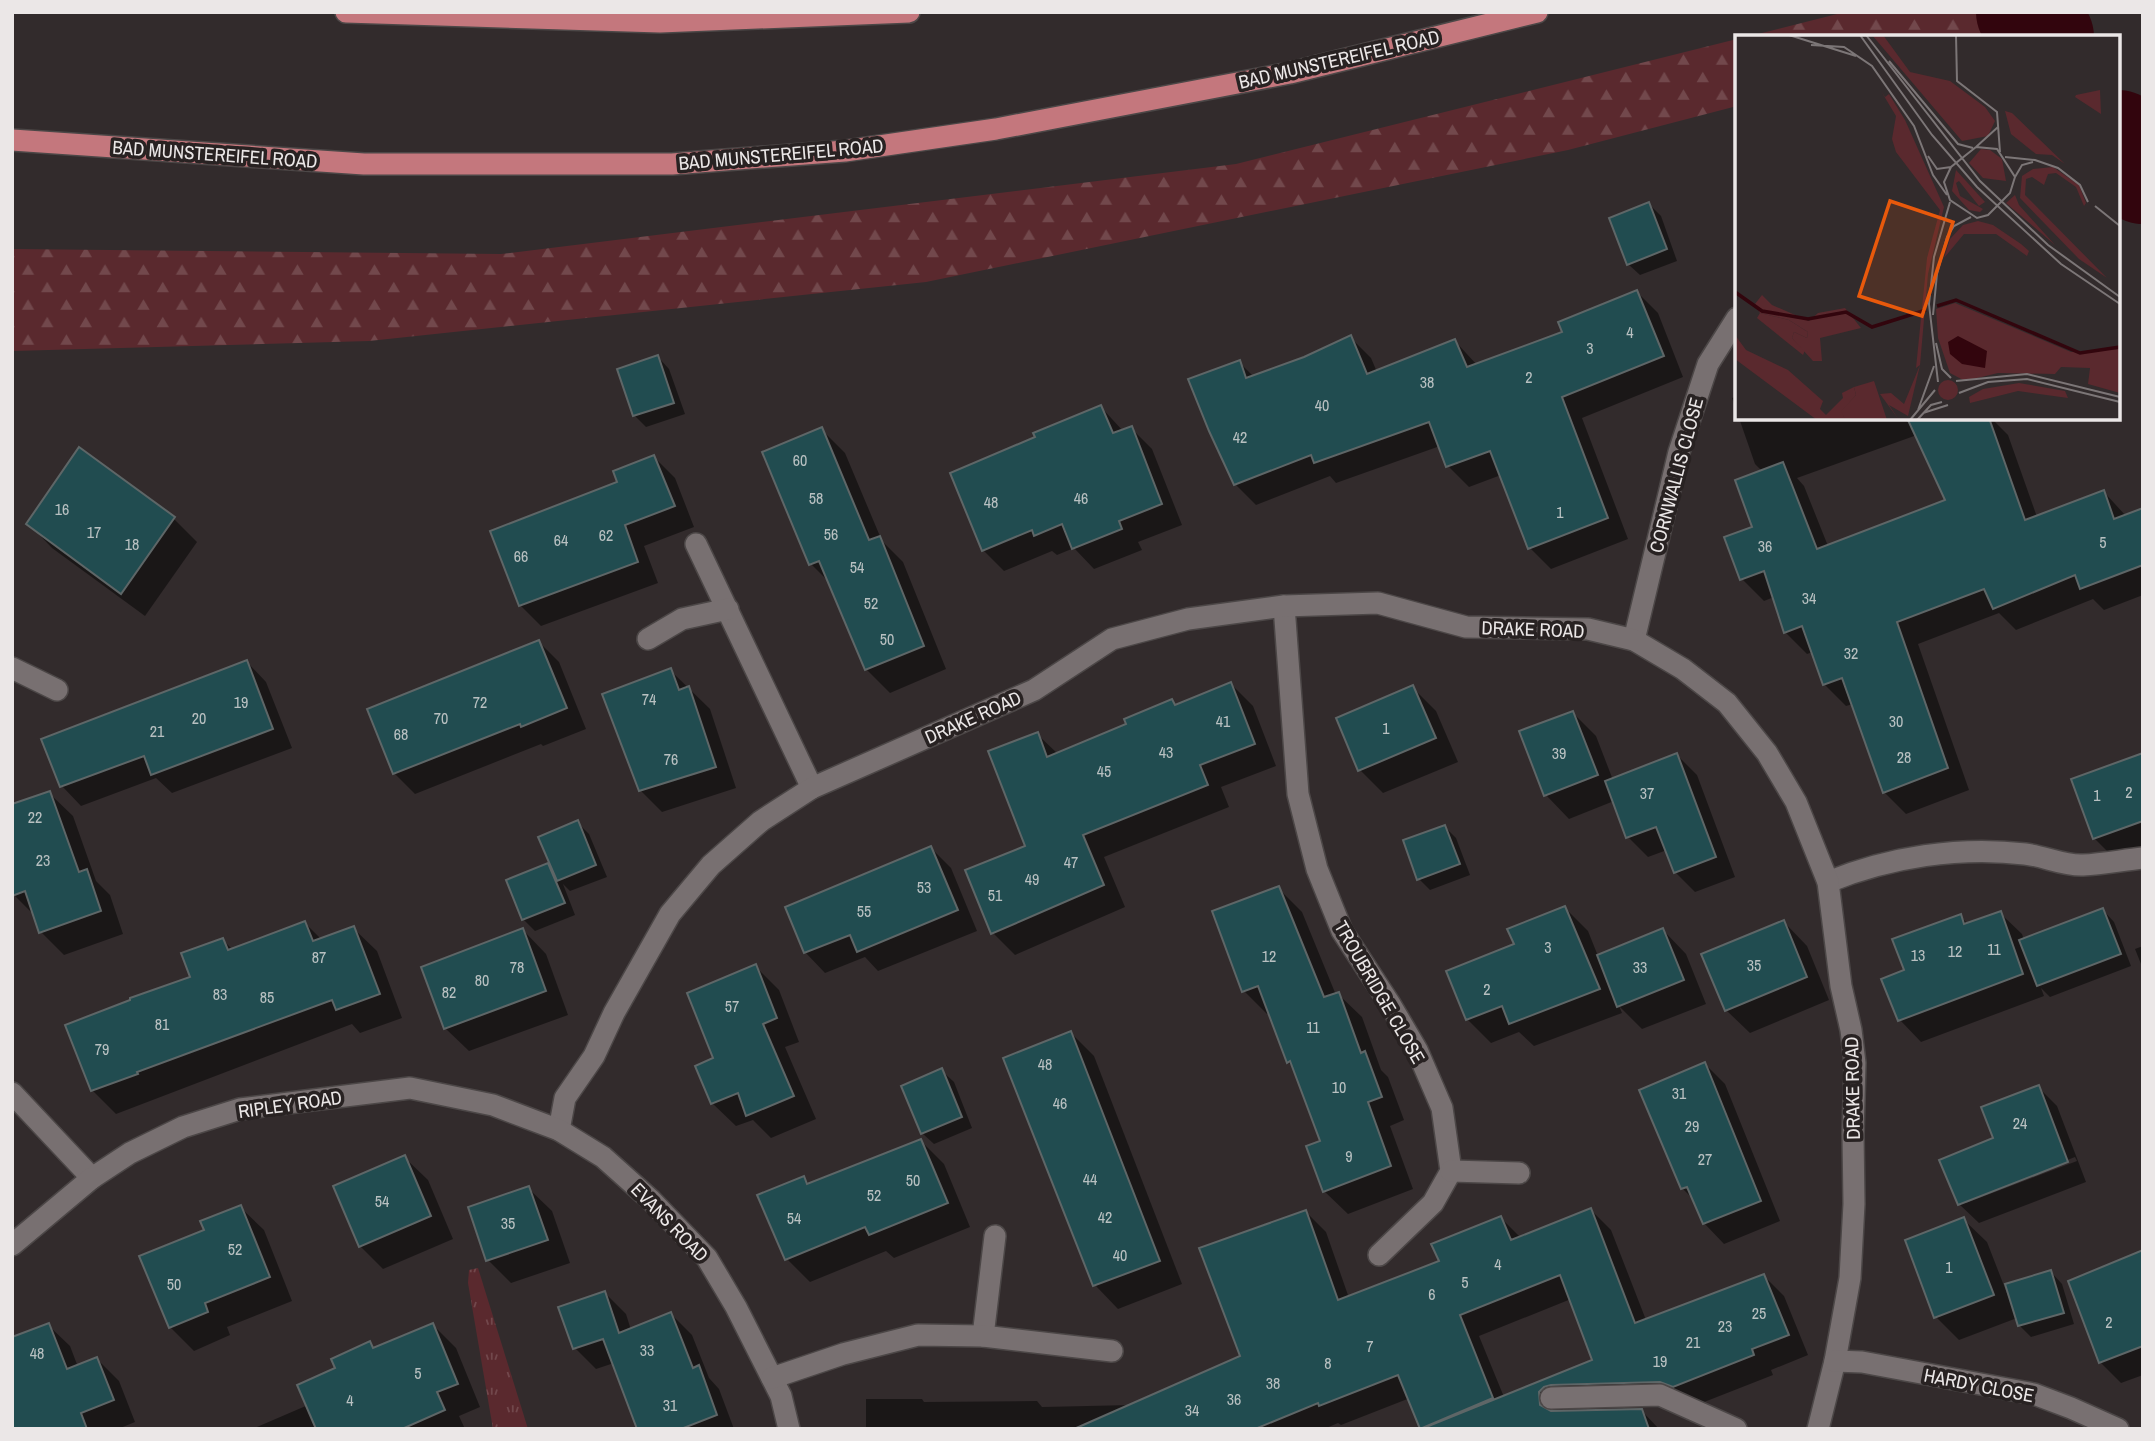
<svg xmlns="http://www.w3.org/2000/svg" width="2155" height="1441" font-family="'Archivo Narrow',sans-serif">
  <defs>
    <pattern id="grass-tufts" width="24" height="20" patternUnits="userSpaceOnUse" patternTransform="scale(1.75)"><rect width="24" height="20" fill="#5a292e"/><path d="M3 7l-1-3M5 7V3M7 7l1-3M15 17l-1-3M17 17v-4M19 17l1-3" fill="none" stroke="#72484c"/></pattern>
    <pattern id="forest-firs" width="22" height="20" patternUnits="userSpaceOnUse" patternTransform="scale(1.75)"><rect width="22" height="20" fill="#5a292e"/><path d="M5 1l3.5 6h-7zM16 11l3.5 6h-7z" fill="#72484c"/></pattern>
  </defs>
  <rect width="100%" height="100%" fill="#322b2c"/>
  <polygon fill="url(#grass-tufts)" points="478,1268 528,1429 493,1429 468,1283 469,1270"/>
  <g fill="url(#forest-firs)">
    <polygon points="1845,12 2091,12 1998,37 1746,37"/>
    <polygon points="1737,39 1737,106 1568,150 926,282 369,341 12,351 12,249 501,254 1236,164"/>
  </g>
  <g fill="#0007" fill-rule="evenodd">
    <polygon points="1649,204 1661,216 1677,261 1640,275 1628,264"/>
    <polygon points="1637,292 1658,313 1683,377 1582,418 1628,539 1551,569 1530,548 1501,475 1469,487 1448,466 1440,446 1336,483 1330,476 1256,505 1235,484 1239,362 1254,377 1305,358 1350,337 1371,358 1377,372 1455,341 1477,365 1564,333"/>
    <polygon points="658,357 669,369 685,414 646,427 634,415"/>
    <polygon points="1737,396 1737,412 1732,398"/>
    <polygon points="1101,407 1123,431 1131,428 1152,449 1182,525 1138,542 1142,550 1094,569 1074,548 1057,555 1052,551 1004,571 983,550 1037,438"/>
    <path d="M1739,418h252l17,17 29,82 67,-25 22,24 17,-6v85l-39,15 -11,-11 -77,31 -17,-17 -81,31 51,146 -63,24 -22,-22 -31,-88 -7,2 -22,-22 -11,-32 -6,2 -22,-22 -11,-35 -10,4 -22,-22 13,-51 7,-57 -7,-7zM1917,435l31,66 -120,45 -24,-60 -7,-8z"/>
    <polygon points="821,429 845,453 882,541 903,562 946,669 890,693 866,669 831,584 811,564"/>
    <polygon points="80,450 174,519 197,542 145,616 52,548 29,524"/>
    <polygon points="654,457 675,478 694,527 644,546 658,583 541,626 520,605 619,483"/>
    <polygon points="539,642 559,662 586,729 543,746 541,744 415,794 395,774 370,710"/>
    <polygon points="247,662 266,682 292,748 172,793 156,778 81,806 62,786"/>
    <polygon points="670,670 710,709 736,788 662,812 640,790"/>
    <polygon points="1231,684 1253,706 1276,766 1221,787 1229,807 1104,857 1125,907 1015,955 993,933 1027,847 1037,734 1058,754 1129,725 1172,701 1176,706"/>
    <polygon points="1412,687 1436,711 1458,762 1383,793 1360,770"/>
    <polygon points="1573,713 1596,736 1613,780 1677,755 1697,775 1735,877 1695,892 1675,872 1667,850 1648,857 1628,837 1614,801 1569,819 1546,795"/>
    <polygon points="2143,758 2143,850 2116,860 2094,838"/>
    <polygon points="49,793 73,816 96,881 110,895 123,934 64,955 41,932 35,916 14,895"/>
    <polygon points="577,822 589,834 607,877 570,891 563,884 575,915 535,931 523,919 548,865 554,871"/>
    <polygon points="1445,827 1456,838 1470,875 1430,890 1419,879"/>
    <polygon points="931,848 951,868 977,931 878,971 865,957 825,973 805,952"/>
    <polygon points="1278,888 1302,912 1336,995 1338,994 1362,1017 1381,1070 1388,1077 1404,1120 1390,1126 1413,1189 1348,1214 1324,1191 1322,1142 1295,1069 1288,1062 1270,1013 1267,1014 1244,991"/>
    <polygon points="1565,908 1588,931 1598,956 1663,930 1686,954 1706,1004 1642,1029 1619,1006 1622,1013 1534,1046 1519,1032 1491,1043 1467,1019 1448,972 1516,945"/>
    <polygon points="2103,910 2114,922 2131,966 2050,997 2041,988 2044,996 1921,1042 1900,1020 1906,971 1960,916 1968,924 2000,913 2022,934 2024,940"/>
    <polygon points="1784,922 1807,946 1829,1000 1750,1033 1726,1010"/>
    <polygon points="305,923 322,940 353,928 377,951 402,1018 360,1033 352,1024 116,1114 92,1090 192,978 223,940 233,950"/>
    <polygon points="523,930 546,954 568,1015 469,1051 445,1028"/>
    <polygon points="2143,946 2143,969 2135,949"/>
    <polygon points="756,967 779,990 799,1042 785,1047 816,1119 771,1138 753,1120 736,1126 712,1103"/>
    <polygon points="1071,1033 1094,1056 1182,1284 1118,1309 1095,1285"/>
    <polygon points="1705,1064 1725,1084 1780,1221 1724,1244 1704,1223 1695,1201 1682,1188"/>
    <polygon points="942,1071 954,1082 972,1128 934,1144 922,1133"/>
    <path d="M2038,1087l19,19 29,76 -107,41 -20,-19 36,-65zM2075,1157l2,4 -111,42v-3z"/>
    <polygon points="921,1141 944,1164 970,1227 894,1258 886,1251 810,1282 787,1259 803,1178 810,1185"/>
    <polygon points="404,1157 428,1180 453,1239 383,1269 360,1246"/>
    <polygon points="528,1188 552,1211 570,1263 511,1283 488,1260"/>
    <polygon points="240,1207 264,1230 292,1301 227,1327 230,1335 194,1351 170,1327 206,1230"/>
    <path d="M1591,1210l20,20 35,90 118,-44 20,20 24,59 -37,15 2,5 -79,31 -123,-2 -14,9 84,-3 18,19h-236l-13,-31 -69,27 -3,-2 -14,6h-458v-30h56l2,3 113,-1 5,6 90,-2 110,-48 64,-145 20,20 23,66 92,-36 60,-44 20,20zM1571,1299l24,62 -91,36 -25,-61z"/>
    <polygon points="1963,1219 1987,1242 2008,1296 2051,1272 2062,1284 2074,1324 2031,1337 2019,1325 2017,1318 1959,1340 1936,1317"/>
    <polygon points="2143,1252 2143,1375 2121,1383 2100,1362"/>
    <polygon points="605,1293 626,1314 631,1330 671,1314 692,1335 709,1378 719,1389 734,1429 639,1429 614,1363 596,1369 575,1348"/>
    <polygon points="48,1325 70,1346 78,1367 97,1359 119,1381 135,1422 118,1429 16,1429"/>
    <polygon points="433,1325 456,1348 480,1407 459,1416 465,1429 252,1429 308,1405 337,1369 369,1343 375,1349"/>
  </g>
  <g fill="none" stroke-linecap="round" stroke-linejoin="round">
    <g stroke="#32050d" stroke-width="100">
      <polyline points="2026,12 2044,37"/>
      <polyline points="2118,140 2143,174"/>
    </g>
  </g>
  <g fill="#214c50" stroke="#5e6667" stroke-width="2">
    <polygon points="1649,202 1667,249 1627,265 1609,218"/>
    <polygon points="1637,290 1664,356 1562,397 1608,518 1528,549 1490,451 1446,467 1429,422 1314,463 1311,455 1234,485 1209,431 1188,379 1240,360 1246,378 1304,357 1351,335 1367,374 1455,339 1467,367 1562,332 1558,322"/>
    <polygon points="658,355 674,403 633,416 617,369"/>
    <polygon points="1101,405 1113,433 1132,426 1162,504 1119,521 1122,529 1072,549 1062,524 1034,536 1032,530 982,551 950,473 1035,437 1033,433"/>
    <polygon points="1907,418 1989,418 2025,520 2104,490 2114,519 2143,508 2143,565 2080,589 2075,575 1993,609 1984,589 1897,622 1948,768 1883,793 1842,678 1823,685 1802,626 1784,633 1764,571 1740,580 1724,537 1752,527 1735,480 1783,462 1817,549 1945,500"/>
    <polygon points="822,427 869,540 880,536 924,646 865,670 819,561 809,565 762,452"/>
    <polygon points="79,447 175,517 121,594 26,524"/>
    <polygon points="654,455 675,506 625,525 638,562 519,606 490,531 617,482 613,471"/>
    <polygon points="539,640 567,708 521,727 520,724 393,774 367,709"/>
    <polygon points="247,660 273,729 151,775 144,756 60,787 41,739"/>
    <polygon points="671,668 679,690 689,686 716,767 639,791 602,694"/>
    <polygon points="1231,682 1255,744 1200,765 1208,785 1083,835 1104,885 991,934 965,870 1025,846 988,751 1038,732 1047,757 1126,724 1124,719 1172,699 1175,705"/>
    <polygon points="1413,685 1436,738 1358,771 1336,718"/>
    <polygon points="1573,711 1598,775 1544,796 1519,731"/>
    <polygon points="1677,753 1716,857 1674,873 1656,827 1626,838 1605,781"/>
    <polygon points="2143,753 2143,821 2093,839 2071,779"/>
    <polygon points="50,791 79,872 87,869 101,911 39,933 25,891 12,896 12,804"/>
    <polygon points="578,820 596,865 557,881 538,837"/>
    <polygon points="1445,825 1460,864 1417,880 1403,840"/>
    <polygon points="931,846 958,910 857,952 850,935 804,953 785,907"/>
    <polygon points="548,863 565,903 522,920 506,880"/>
    <polygon points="1279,886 1324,997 1339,992 1361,1053 1365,1051 1382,1097 1368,1102 1391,1166 1323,1192 1306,1146 1320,1141 1290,1061 1287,1063 1258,986 1242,992 1212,911"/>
    <polygon points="1565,906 1600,989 1509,1024 1502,1006 1466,1020 1446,971 1514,944 1507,929"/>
    <polygon points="2103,908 2121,954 2037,986 2019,940"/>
    <polygon points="2001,911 2023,974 1898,1021 1881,979 1904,970 1892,939 1961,914 1964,924"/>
    <polygon points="1784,920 1807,977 1725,1011 1701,954"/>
    <polygon points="305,921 313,941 354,926 380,994 336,1010 332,1000 137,1072 138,1074 91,1091 65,1025 130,1000 130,998 190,977 181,953 223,938 228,950"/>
    <polygon points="523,928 546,991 444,1029 421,967"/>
    <polygon points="1663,928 1684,980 1617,1007 1597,955"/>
    <polygon points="756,964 777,1018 763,1024 794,1096 746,1116 738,1093 711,1104 695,1066 713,1058 687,993"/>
    <polygon points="1071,1031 1160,1261 1093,1286 1003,1058"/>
    <polygon points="1705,1062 1761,1201 1703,1224 1687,1187 1681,1189 1639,1090"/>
    <polygon points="942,1068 962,1117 921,1134 901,1086"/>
    <polygon points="2039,1085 2068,1162 1958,1205 1939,1160 1993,1138 1981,1107"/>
    <polygon points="921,1139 948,1203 869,1235 865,1227 785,1260 757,1195 804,1176 807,1184"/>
    <polygon points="405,1155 431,1216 359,1247 333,1186"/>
    <polygon points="529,1186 548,1240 486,1261 468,1207"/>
    <polygon points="241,1205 270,1277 205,1303 208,1312 169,1328 139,1256 204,1230 200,1221"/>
    <polygon points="1591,1208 1635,1323 1764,1274 1789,1335 1752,1349 1754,1355 1673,1387 1660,1382 1551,1385 1544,1387 1539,1392 1540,1405 1551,1411 1642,1409 1649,1429 1426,1429 1426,1427 1592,1360 1560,1275 1460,1315 1493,1398 1420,1429 1398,1375 1319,1406 1318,1403 1255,1429 1074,1429 1240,1356 1199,1248 1306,1210 1338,1300 1439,1261 1431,1244 1501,1216 1511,1240"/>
    <polygon points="1964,1217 1994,1295 1934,1318 1905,1240"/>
    <polygon points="2143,1250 2143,1346 2099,1363 2068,1281"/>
    <polygon points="2051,1270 2064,1313 2018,1326 2005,1284"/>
    <polygon points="605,1291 619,1333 671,1312 693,1368 699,1365 717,1415 681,1429 637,1429 603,1339 573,1349 558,1307"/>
    <polygon points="49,1323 67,1369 97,1357 114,1400 81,1413 87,1429 12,1429 12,1337"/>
    <polygon points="433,1323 458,1384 437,1392 445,1410 402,1429 316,1429 297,1385 335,1368 331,1359 370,1341 373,1348"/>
  </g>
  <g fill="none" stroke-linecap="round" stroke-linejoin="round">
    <defs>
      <polyline id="service" points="1551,1398 1660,1395 1736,1429"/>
      <g id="minor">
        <polyline points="696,544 812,788"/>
        <polyline points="1284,606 1298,794 1317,869 1342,931 1390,1004 1417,1050 1442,1108 1451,1171 1433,1203 1379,1255"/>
        <polyline points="648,639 682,619 728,609"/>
        <polyline points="1634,640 1679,452 1708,364 1737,318"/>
        <polyline points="12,668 57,690"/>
        <path d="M1828,882c61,-25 132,-36 197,-28 19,2 39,12 58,11 20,-1 40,-5 60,-7"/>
        <polyline points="12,1093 92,1178"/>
        <polyline points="559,1130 565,1098 594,1056 614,1013 670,914 711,865 761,821 812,788 1034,690 1112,639 1188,619 1284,606 1378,603 1466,627 1588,629 1634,640 1683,669 1727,703 1767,753 1796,802 1828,882 1841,986 1851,1030 1855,1063 1853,1134 1854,1204 1850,1278 1835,1361 1818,1429"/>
        <polyline points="1451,1171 1519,1173"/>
        <polyline points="12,1245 92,1178 130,1153 183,1127 240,1109 410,1088 493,1105 559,1130 603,1157 651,1200 707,1258 736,1307 781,1396 789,1429"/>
        <polyline points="983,1336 995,1236"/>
        <polyline points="1835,1361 1862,1362 2034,1394 2071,1408 2118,1429"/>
        <polyline points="772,1378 843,1354 918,1335 983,1336 1112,1351"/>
      </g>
      <g id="trunk">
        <polyline points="346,12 660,22 909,12"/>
        <polyline points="12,140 364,164 672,164 845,151 996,129 1290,73 1537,12"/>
      </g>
    </defs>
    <use href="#service" stroke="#4c4747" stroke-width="24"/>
    <use href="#minor" stroke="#4c4747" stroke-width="24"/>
    <use href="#trunk" stroke="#4c4747" stroke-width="24"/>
    <use href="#service" stroke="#787071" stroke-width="21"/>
    <use href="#minor" stroke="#787071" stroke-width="21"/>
    <use href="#trunk" stroke="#c4777d" stroke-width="21"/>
  </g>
  <g text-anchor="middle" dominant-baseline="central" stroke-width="7" stroke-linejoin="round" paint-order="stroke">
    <g font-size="16" fill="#b8c0c1">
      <text x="1630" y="332">4</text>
      <text x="1590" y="348">3</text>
      <text x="1529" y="377">2</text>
      <text x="1427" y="382">38</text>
      <text x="1322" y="405">40</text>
      <text x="1240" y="437">42</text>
      <text x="800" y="460">60</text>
      <text x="816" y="498">58</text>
      <text x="1081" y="498">46</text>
      <text x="991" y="502">48</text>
      <text x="62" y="509">16</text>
      <text x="1560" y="512">1</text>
      <text x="94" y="532">17</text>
      <text x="831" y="534">56</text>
      <text x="606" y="535">62</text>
      <text x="561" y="540">64</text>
      <text x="2103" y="542">5</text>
      <text x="132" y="544">18</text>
      <text x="1765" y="546">36</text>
      <text x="521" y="556">66</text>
      <text x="857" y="567">54</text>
      <text x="1809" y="598">34</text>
      <text x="871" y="603">52</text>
      <text x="887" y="639">50</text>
      <text x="1851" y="653">32</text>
      <text x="649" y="699">74</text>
      <text x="241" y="702">19</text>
      <text x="480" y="702">72</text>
      <text x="199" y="718">20</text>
      <text x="441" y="718">70</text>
      <text x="1223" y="721">41</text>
      <text x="1896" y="721">30</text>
      <text x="1386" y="728">1</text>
      <text x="157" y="731">21</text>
      <text x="401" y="734">68</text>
      <text x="1166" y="752">43</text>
      <text x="1559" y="753">39</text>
      <text x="1904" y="757">28</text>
      <text x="671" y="759">76</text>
      <text x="1104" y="771">45</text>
      <text x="2129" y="792">2</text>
      <text x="1647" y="793">37</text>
      <text x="2097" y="795">1</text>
      <text x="35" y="817">22</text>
      <text x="43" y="860">23</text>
      <text x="1071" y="862">47</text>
      <text x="1032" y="879">49</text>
      <text x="924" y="887">53</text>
      <text x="995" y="895">51</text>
      <text x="864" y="911">55</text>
      <text x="1548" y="947">3</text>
      <text x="1994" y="949">11</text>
      <text x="1955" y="951">12</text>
      <text x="1918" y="955">13</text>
      <text x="1269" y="956">12</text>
      <text x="319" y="957">87</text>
      <text x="1754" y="965">35</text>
      <text x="517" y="967">78</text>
      <text x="1640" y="967">33</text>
      <text x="482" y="980">80</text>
      <text x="1487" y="989">2</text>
      <text x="449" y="992">82</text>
      <text x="220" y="994">83</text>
      <text x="267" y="997">85</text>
      <text x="732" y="1006">57</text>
      <text x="162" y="1024">81</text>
      <text x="1313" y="1027">11</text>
      <text x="102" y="1049">79</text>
      <text x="1045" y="1064">48</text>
      <text x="1339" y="1087">10</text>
      <text x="1679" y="1093">31</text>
      <text x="1060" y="1103">46</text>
      <text x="2020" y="1123">24</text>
      <text x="1692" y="1126">29</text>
      <text x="1349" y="1156">9</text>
      <text x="1705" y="1159">27</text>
      <text x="1090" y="1179">44</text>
      <text x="913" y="1180">50</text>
      <text x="874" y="1195">52</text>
      <text x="382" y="1201">54</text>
      <text x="1105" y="1217">42</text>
      <text x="794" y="1218">54</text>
      <text x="508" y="1223">35</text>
      <text x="235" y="1249">52</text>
      <text x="1120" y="1255">40</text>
      <text x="1498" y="1264">4</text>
      <text x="1949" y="1267">1</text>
      <text x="1465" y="1282">5</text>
      <text x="174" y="1284">50</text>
      <text x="1432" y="1294">6</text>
      <text x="1759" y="1313">25</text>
      <text x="2109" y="1322">2</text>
      <text x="1725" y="1326">23</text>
      <text x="1693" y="1342">21</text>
      <text x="1370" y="1346">7</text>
      <text x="647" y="1350">33</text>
      <text x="37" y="1353">48</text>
      <text x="1660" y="1361">19</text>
      <text x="1328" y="1363">8</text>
      <text x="418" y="1373">5</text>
      <text x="1273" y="1383">38</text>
      <text x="1234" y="1399">36</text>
      <text x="350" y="1400">4</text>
      <text x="670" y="1405">31</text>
      <text x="1192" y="1410">34</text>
    </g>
    <g font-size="19" fill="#ebe7e7" stroke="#282222">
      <text transform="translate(1339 59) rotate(-13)">BAD MUNSTEREIFEL ROAD</text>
      <text transform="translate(215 154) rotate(4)">BAD MUNSTEREIFEL ROAD</text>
      <text transform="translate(781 154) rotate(-5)">BAD MUNSTEREIFEL ROAD</text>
      <text transform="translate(1676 475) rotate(-75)">CORNWALLIS CLOSE</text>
      <text transform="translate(1533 629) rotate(2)">DRAKE ROAD</text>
      <text transform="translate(973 717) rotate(-24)">DRAKE ROAD</text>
      <text transform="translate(1380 992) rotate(60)">TROUBRIDGE CLOSE</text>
      <text transform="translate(1852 1088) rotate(-91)">DRAKE ROAD</text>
      <text transform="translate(290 1104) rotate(-8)">RIPLEY ROAD</text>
      <text transform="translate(670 1222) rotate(46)">EVANS ROAD</text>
      <text transform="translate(1979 1385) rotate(11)">HARDY CLOSE</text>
    </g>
  </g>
  <g transform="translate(1735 35)">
    <rect width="385" height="385" fill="#322b2c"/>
    <path d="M365,55l1,24 -26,-17 1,-2zM220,268l116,49 49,-3v44l-32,-9 2,-16 -29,-1 -6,7 -57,-1 -33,8 -15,-8 -12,-35 -2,-29zM25,278l29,7 19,12 -1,6 -13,-6 -2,6 13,12 -2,5 -46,-37zM185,330l-12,51 -19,-11 10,15 -19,-26 11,-1 13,11zM203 355a10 10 0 1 1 20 0a10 10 0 1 1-20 0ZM284,348l46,8 3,7 -50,-7 -48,12 -1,-6 14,-8z" fill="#5a292e"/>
    <path d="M137,0h11l27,37 40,9 35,26 10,14 -7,15 -26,5zM146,56l4,6 4,-3 16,26 39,87 -16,67 -8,91 -4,3 11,-110 13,-48 -44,-58 -4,-13 4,-23zM270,76l7,2 53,51 -13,-9 -16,-1 -25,-20zM246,114l9,1 12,9 4,22 -23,-3 -14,-15zM318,132l26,18 7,18 -2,3 -8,-19 -20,-14 -8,1 -4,11 -12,-8 -6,2 -1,16 82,83 -28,-19 -59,-61 2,-22 11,-7zM221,135l29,32 -6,4 -20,-25 -3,2 4,13 23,13 -3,3 -11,-2 -17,-19zM280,160l4,10 36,40 -49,-42zM243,186l15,4 28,19 8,7 -2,5 -31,-22h-32l-20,24 6,-19 13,-14zM27,260l10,10 37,16 9,-8 27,-5 16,20 -41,10 2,23h-9l-21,-23 2,-6 13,6 1,-6 -19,-12 -29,-7 -5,-9zM0,300l11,15 42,20 35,31 -3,8 6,6 17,-17 -1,-5 12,-6 2,8 -14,16 3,9h-28l-82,-61z" fill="#5a292e"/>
    <path d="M139,346l13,39h-42l-4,-9 15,-16 -2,-8z" fill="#5a292e"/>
    <path d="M223,301l29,15 -2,17 -23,-4 -12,-10 -2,-12z" fill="#32050d"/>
    <path fill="none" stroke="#32050d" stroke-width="3.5" d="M0,257l27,19 46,8 38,-7 26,15 54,-17M202,271l19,-6 124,53 40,-6"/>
    <path fill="none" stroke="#7c7677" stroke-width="2" d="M54,0l67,21M125,0l72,100 45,52 84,77 59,40M131,0l114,146 68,64 72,52M221,0l1,46 40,31 3,40M76,10l33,2 28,19 42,60 19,49 14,20M154,26l69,83 15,4M241,112l22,-20M241,112l21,2 18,28 -5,16 -22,22 -11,3 -27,-18 -6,-18 7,-15zM193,121l9,13 14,-2M270,122l30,3 23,8 22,17 8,17M280,142l7,-12 11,-3M360,171l25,20M198,280l4,-41 10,-37 7,-11 17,-9M201,308l6,26 9,9M221,346l71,-7 93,23M203,347l-9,-78 5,-47 16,-55M224,358l29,-11 39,-3 93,23M183,375l16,-44M188,378l25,-8M175,385l25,-30M182,385l14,-15 11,-3"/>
    <path fill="#e8590c" fill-opacity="0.15" stroke="#e8590c" stroke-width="3.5" d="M155,166l63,21 -31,94 -63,-20z"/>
    <rect width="385" height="385" fill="none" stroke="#ebe7e7" stroke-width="3.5"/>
  </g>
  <rect width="2155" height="1441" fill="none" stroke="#ebe7e7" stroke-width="28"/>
</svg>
